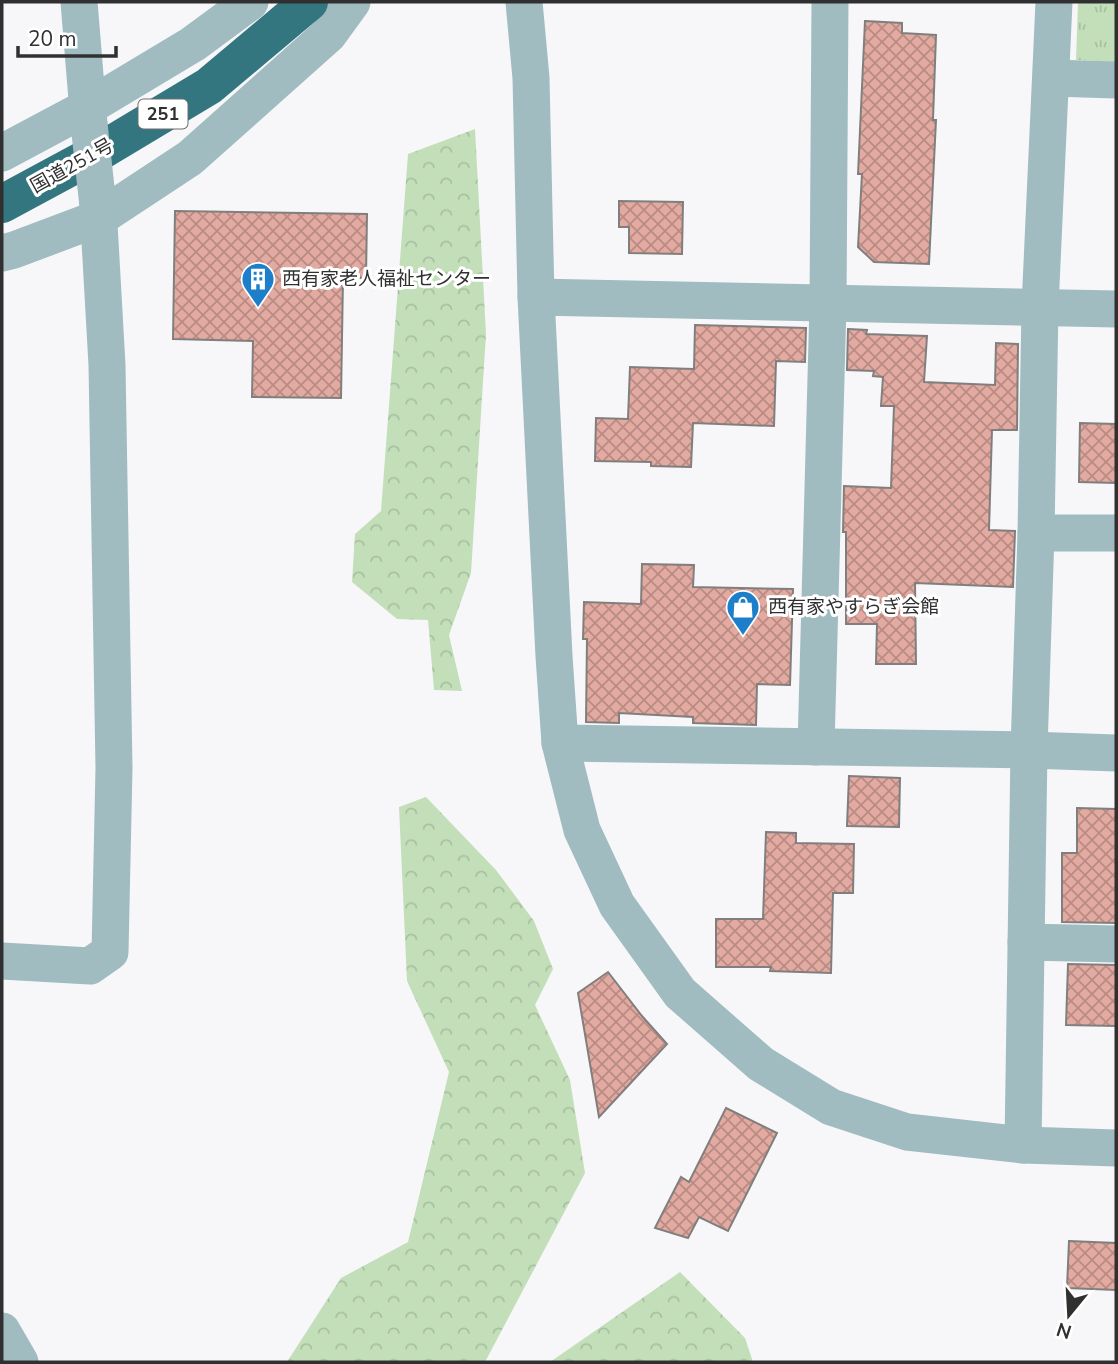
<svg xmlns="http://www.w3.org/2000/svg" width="1118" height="1364" font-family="'Nunito Sans','Noto Sans JP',sans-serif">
  <defs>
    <pattern id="forest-crowns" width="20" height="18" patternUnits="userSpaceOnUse" patternTransform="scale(1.75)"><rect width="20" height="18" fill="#c3dfb9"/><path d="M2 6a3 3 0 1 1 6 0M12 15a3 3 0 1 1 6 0" fill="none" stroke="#a8c0a0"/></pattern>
    <pattern id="park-tufts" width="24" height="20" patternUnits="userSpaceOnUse" patternTransform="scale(1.75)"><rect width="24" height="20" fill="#c3dfb9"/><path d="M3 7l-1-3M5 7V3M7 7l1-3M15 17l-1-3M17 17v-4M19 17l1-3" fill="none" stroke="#a8c0a0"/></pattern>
    <pattern id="building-cross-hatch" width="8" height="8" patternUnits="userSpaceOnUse" patternTransform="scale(1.75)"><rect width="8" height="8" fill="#e3aaa1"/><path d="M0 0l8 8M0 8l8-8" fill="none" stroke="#b88b84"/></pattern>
  </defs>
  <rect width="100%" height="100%" fill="#f7f7f9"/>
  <g fill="url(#forest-crowns)">
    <polygon points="475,129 486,334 471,573 449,635 462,691 434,690 428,620 397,619 352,582 355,534 381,511 408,154"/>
    <polygon points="426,797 496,870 534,921 553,969 535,1005 570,1080 585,1173 485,1362 287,1362 341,1278 408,1242 449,1072 407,981 399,807"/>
    <polygon points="680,1272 745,1338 753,1362 550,1362"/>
  </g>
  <polygon fill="url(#park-tufts)" points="1078,2 1116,2 1116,62 1076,60"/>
  <g fill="url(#building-cross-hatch)" stroke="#817f7e" stroke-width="2">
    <polygon points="865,21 902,23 902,33 936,35 933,120 936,120 929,264 874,262 858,247 862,174 858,174"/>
    <polygon points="619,201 683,202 682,254 629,253 629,227 619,227"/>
    <polygon points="175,211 367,214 366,278 343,278 341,398 252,397 253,341 173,339"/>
    <polygon points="695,325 806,328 805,362 776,361 774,426 693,423 691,467 651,466 651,462 595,461 596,418 628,419 630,367 694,369"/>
    <polygon points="848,329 867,330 866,334 927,336 924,382 995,385 996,343 1018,344 1017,430 992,430 989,530 1015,531 1013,587 915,583 916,664 876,664 877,624 846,624 846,532 843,532 844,486 891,488 894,406 881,406 883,377 873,376 874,371 847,370"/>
    <polygon points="1080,423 1116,424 1116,483 1079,482"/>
    <polygon points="642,564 694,565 693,587 793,589 790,685 757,684 756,725 693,723 693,717 619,713 619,723 586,722 587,639 583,639 584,602 641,604"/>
    <polygon points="849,776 900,778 899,827 847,826"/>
    <polygon points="1077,808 1116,809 1116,923 1062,922 1062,853 1077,853"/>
    <polygon points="766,832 796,833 796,843 854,844 853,893 833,893 831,973 770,971 771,967 716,967 716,919 763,919"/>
    <polygon points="1068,964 1116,965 1116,1026 1066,1025"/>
    <polygon points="608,972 642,1016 667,1044 599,1117 578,993"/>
    <polygon points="726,1108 777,1133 728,1231 699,1217 688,1238 655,1228 681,1177 689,1182"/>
    <polygon points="1069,1241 1116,1243 1116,1290 1067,1288"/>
  </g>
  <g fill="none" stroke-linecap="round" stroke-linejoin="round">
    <g stroke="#a0bcc0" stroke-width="37">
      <polyline points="79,2 89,124"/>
      <polyline points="524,2 531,78 536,297 554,656 560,743 582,830 617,905 680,993 761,1064 831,1107 907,1132 1023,1145 1116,1148"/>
      <polyline points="1051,78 1116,80"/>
      <polyline points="2,153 88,107 193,44 250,2"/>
      <polyline points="2,253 14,250 99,218 190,158 328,35 352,2"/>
      <polyline points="536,297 1116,309"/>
      <polyline points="1036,533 1116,533"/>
      <polyline points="560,743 1029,750 1116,753"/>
      <polyline points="816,747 828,304 830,2"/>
      <polyline points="1026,942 1116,944"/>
      <polyline points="2,961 90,966 110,952 114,768 107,365 98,206"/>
      <polyline points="1023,1145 1029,750 1036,533 1040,307 1054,2"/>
      <polyline points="2,1331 20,1362"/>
    </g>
    <polyline stroke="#337680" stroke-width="38" points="2,204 104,149 209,86 309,2"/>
    <polyline stroke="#a0bcc0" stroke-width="37" points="89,124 98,206"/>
  </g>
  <defs>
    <symbol id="building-pin" viewBox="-11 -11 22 30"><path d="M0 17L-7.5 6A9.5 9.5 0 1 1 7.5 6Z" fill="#1d7eca" stroke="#fff"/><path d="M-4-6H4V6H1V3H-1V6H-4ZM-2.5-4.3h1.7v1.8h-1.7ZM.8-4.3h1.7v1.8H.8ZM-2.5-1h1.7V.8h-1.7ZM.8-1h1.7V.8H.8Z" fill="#fff"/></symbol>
    <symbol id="shop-pin" viewBox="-11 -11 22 30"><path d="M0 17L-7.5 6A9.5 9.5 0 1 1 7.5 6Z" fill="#1d7eca" stroke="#fff"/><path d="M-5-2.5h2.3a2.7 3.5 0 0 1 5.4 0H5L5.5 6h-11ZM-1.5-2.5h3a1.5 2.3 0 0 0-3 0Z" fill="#fff"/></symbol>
  </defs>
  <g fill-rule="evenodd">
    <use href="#building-pin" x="239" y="260" width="38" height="52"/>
    <use href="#shop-pin" x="724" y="588" width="38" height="52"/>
  </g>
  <g text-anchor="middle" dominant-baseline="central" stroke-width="6" stroke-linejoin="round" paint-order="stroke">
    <rect fill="#fff" stroke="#6e6e6f" stroke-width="2" x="138.5" y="99.5" width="49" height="29" rx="5"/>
    <g font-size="18" font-weight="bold" fill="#303031">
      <text x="163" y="114">251</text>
    </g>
    <g font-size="19" fill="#303031" stroke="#fff">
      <text transform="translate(72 166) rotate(-29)">国道251号</text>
    </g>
    <g font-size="19" fill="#303031" stroke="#fff" text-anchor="start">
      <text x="282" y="279">西有家老人福祉センター</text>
      <text x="768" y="607">西有家やすらぎ会館</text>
    </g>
  </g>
  <rect width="1118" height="1364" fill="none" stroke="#303031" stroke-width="7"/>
  <g transform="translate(1069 1315) rotate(198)" stroke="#ffffff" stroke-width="5" paint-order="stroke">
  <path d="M0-5L12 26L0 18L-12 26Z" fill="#303031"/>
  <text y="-10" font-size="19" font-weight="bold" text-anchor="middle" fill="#303031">N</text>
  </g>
  <path d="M18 46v10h98v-10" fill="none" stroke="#303031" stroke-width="3.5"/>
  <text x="28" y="46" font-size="21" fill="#303031" stroke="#ffffff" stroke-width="5" paint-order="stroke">20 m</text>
</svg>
